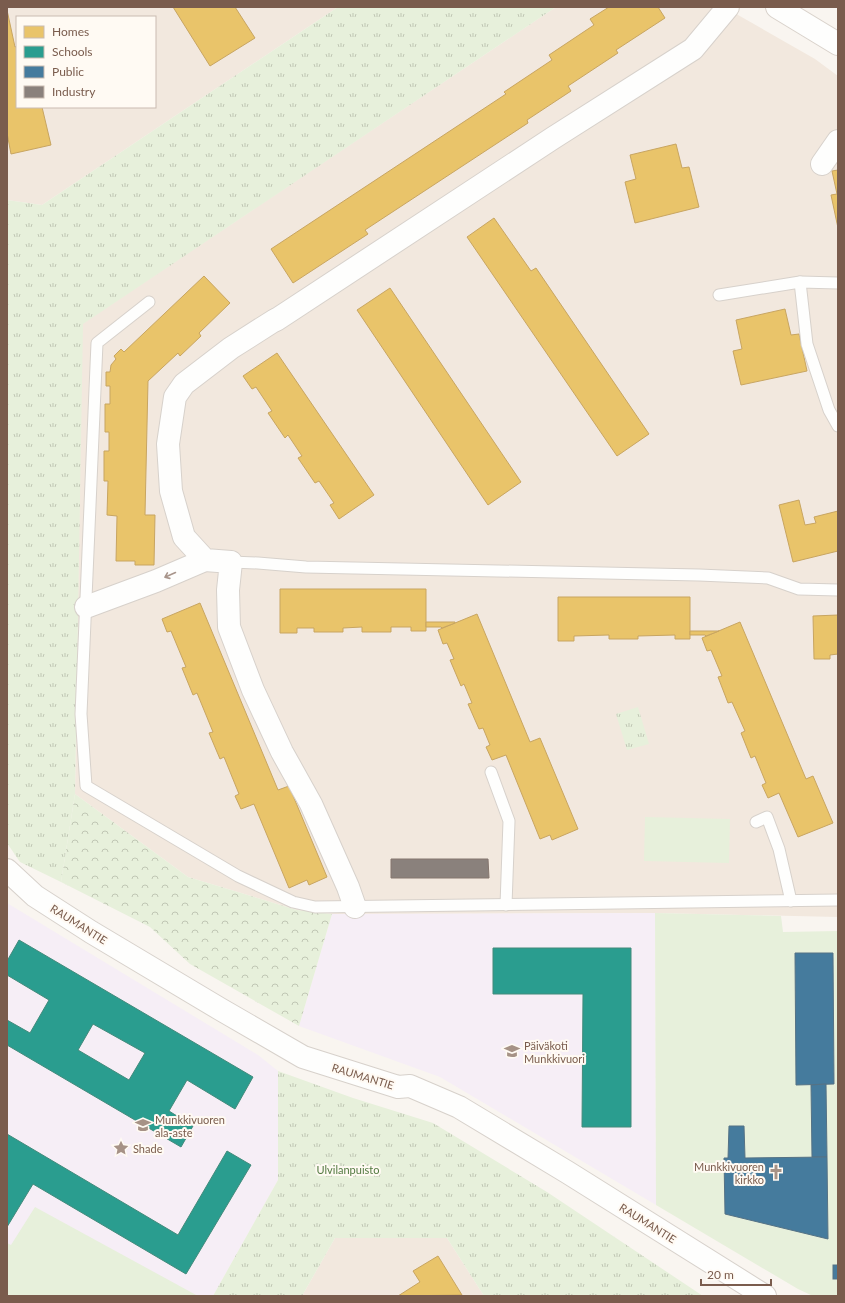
<svg xmlns="http://www.w3.org/2000/svg" width="845" height="1303" font-family="Lato,sans-serif">
  <defs>
    <pattern id="forest-crowns" width="20" height="18" patternUnits="userSpaceOnUse"><rect width="20" height="18" fill="#e7f0db"/><path d="M2 6a3 3 0 1 1 6 0M12 15a3 3 0 1 1 6 0" fill="none" stroke="#c0c6b4"/></pattern>
    <pattern id="park-tufts" width="24" height="20" patternUnits="userSpaceOnUse"><rect width="24" height="20" fill="#e7f0db"/><path d="M3 7l-1-3M5 7V3M7 7l1-3M15 17l-1-3M17 17v-4M19 17l1-3" fill="none" stroke="#c0c6b4"/></pattern>
  </defs>
  <rect width="100%" height="100%" fill="#f9f5f0"/>
  <g fill="#f2e8de" fill-rule="evenodd">
    <path d="M7,7h331l-296,198 -35,-5zM17,17h138v90h-138z"/>
    <polygon points="556,7 724,7 815,59 838,76 838,917 655,913 332,914 297,910 188,877 75,794 82,324"/>
    <polygon points="335,1238 447,1238 484,1296 302,1296"/>
  </g>
  <g fill="#f6eef6">
    <polygon points="7,903 258,1055 278,1071 278,1180 213,1296 7,1296"/>
    <polygon points="655,913 656,1205 440,1077 299,1026 332,914"/>
  </g>
  <g fill="#e7f0db">
    <polygon points="645,817 730,819 729,863 644,861"/>
    <polygon points="655,913 781,916 783,932 838,931 838,1296 813,1296 798,1289 656,1205"/>
    <polygon points="35,1207 198,1296 7,1296 7,1243 11,1245"/>
  </g>
  <polygon fill="url(#forest-crowns)" points="75,794 188,877 297,910 332,914 299,1026 190,964 150,927 61,882"/>
  <g fill="url(#park-tufts)">
    <polygon points="338,7 556,7 83,324 75,794 61,882 20,862 7,843 7,200 42,205"/>
    <polygon points="638,707 649,744 627,750 616,714"/>
    <polygon points="278,1071 353,1098 433,1123 547,1192 703,1296 484,1296 447,1238 335,1238 302,1296 213,1296 278,1180"/>
  </g>
  <g fill="#e9c46a" stroke="#c8a561">
    <polygon points="173,7 235,7 255,38 210,66"/>
    <polygon points="609,7 658,7 665,18 616,50 618,53 568,86 571,91 527,120 528,123 365,230 368,234 293,283 271,249 506,94 504,92 552,60 549,55 594,25 590,19"/>
    <polygon points="7,10 15,47 17,46 17,107 42,107 51,145 11,154 7,133"/>
    <polygon points="676,144 682,168 689,167 699,207 635,223 625,182 636,179 630,155"/>
    <polygon points="838,170 838,228 831,195 837,194 832,171"/>
    <polygon points="494,218 531,271 536,268 649,434 617,456 467,237"/>
    <polygon points="204,276 230,303 199,333 201,336 180,356 178,353 148,381 145,515 155,515 154,565 135,565 135,561 116,561 117,516 107,515 108,481 104,481 104,451 109,451 109,432 105,432 105,404 110,404 110,386 106,386 106,372 110,372 111,365 116,359 114,356 121,349 124,352"/>
    <polygon points="390,288 521,482 488,505 357,310"/>
    <polygon points="785,309 791,335 799,334 807,371 741,385 733,351 742,349 736,320"/>
    <polygon points="277,353 374,495 339,519 330,505 334,503 319,481 315,483 298,458 302,456 288,435 285,438 268,413 272,411 256,387 252,389 243,376"/>
    <polygon points="799,500 805,525 816,523 814,517 838,511 838,551 793,562 779,505"/>
    <polygon points="280,589 426,589 426,631 411,631 411,627 391,627 391,632 362,632 362,627 343,628 343,632 314,632 314,628 297,628 297,633 280,633"/>
    <polygon points="558,597 690,597 690,639 675,639 675,635 638,636 638,639 609,639 609,635 574,636 574,641 558,641"/>
    <polygon points="200,603 278,790 289,786 327,877 309,885 307,880 289,888 254,804 241,809 235,796 239,794 224,757 220,759 209,733 213,732 197,693 193,695 182,668 186,667 171,631 167,632 162,619"/>
    <polygon points="477,614 530,742 540,738 578,829 552,840 550,835 540,839 506,755 492,760 486,747 490,745 483,728 479,729 468,704 472,703 464,684 461,686 450,660 454,659 447,643 443,644 438,630"/>
    <polygon points="838,615 838,654 830,655 830,659 814,659 813,616"/>
    <polygon points="426,622 455,622 455,623 442,628 441,627 426,627"/>
    <polygon points="740,622 806,779 813,776 833,823 798,837 779,793 768,798 762,785 766,783 755,756 751,758 741,733 745,731 732,702 728,703 718,677 722,676 711,650 707,651 702,638"/>
    <polygon points="690,631 719,631 706,636 705,635 690,635"/>
    <polygon points="438,1256 462,1295 398,1296 420,1282 413,1271"/>
  </g>
  <g fill="#2a9d8f" stroke="#428a7b" fill-rule="evenodd">
    <path d="M19,940l234,137 -18,32 -48,-29 -18,31 24,15 -12,21 -174,-102v-25l23,13 19,-33 -42,-25v-14zM93,1024l52,29 -16,27 -51,-30z"/>
    <polygon points="493,948 631,948 631,1127 582,1127 583,994 493,994"/>
    <polygon points="7,1134 178,1235 227,1151 251,1165 186,1274 33,1184 7,1227"/>
  </g>
  <g fill="#457b9d" stroke="#557285">
    <polygon points="795,953 833,953 834,1084 796,1085"/>
    <polygon points="826,1084 827,1157 812,1157 811,1085"/>
    <polygon points="729,1126 744,1126 745,1158 827,1157 828,1239 725,1214 724,1158 728,1158"/>
    <rect x="833" y="1265" width="5" height="14"/>
  </g>
  <polygon fill="#8a817c" stroke="#85766e" points="391,859 488,859 489,878 391,878"/>
  <g fill="none" stroke-linecap="round" stroke-linejoin="round">
    <defs>
      <g id="lane">
        <polyline points="800,282 807,344 829,410 838,426"/>
        <polyline points="719,295 800,282 838,283"/>
        <polyline points="149,302 97,343 81,714 86,786 238,876 293,902 315,907 838,900"/>
        <polyline points="231,562 258,563 306,567 699,575 768,578 799,589 838,590"/>
        <polyline points="491,772 509,821 506,905"/>
        <polyline points="756,822 767,817 779,849 791,901"/>
      </g>
      <g id="street">
        <polyline points="822,164 838,141"/>
        <polyline points="275,320 231,348 184,384 175,397 168,444 171,491 184,537 205,560 231,562 228,590 229,627 253,690 282,752 311,804 348,887 355,907"/>
        <polyline points="276,320 553,138 693,49 728,7"/>
        <polyline points="86,607 156,581 205,560"/>
        <polyline points="7,870 35,896 91,932 220,1009 303,1057 398,1087 410,1086 459,1107 567,1172 765,1296"/>
      </g>
      <polyline id="secondary" points="777,7 838,44"/>
    </defs>
    <use href="#lane" stroke="#d7d1cb" stroke-width="13"/>
    <use href="#street" stroke="#d7d1cb" stroke-width="24"/>
    <use href="#secondary" stroke="#d9d2cb" stroke-width="24"/>
    <use href="#lane" stroke="#fefefd" stroke-width="11"/>
    <use href="#street" stroke="#fefefd" stroke-width="22"/>
    <use href="#secondary" stroke="#fefefd" stroke-width="22"/>
  </g>
  <defs><path id="oneway-shaft" d="M-6 0H5M1.5-3L5.5 0L1.5 3" fill="none" stroke-width="1.6" stroke-linecap="round" stroke-linejoin="round"/></defs>
  <use stroke="#a8958b" href="#oneway-shaft" transform="translate(170 575) rotate(156)"/>
  <defs>
    <symbol id="school-bare" viewBox="-9 -9 18 18"><path d="M0-5L7-2L0 1L-7-2ZM-4 1L0 2.5L4 1V4Q0 6-4 4Z" fill="#a69286" stroke="#fffaf3" stroke-width="2.5" paint-order="stroke"/></symbol>
    <symbol id="sight-bare" viewBox="-9 -9 18 18"><path d="M0-6L1.8-2.2L6-1.7L2.9 1.2L3.7 5.4L0 3.3L-3.7 5.4L-2.9 1.2L-6-1.7L-1.8-2.2Z" fill="#a69286" stroke="#fffaf3" stroke-width="2.5" paint-order="stroke"/></symbol>
    <symbol id="church-bare" viewBox="-9 -9 18 18"><path d="M-1.2-6h2.4v3.5h3.3v2.4h-3.3V6h-2.4V-.1h-3.3v-2.4h3.3Z" fill="#a69286" stroke="#fffaf3" stroke-width="2.5" paint-order="stroke"/></symbol>
  </defs>
  <g fill-rule="evenodd">
    <use href="#school-bare" x="501" y="1040" width="22" height="22"/>
    <use href="#school-bare" x="132" y="1114" width="22" height="22"/>
    <use href="#sight-bare" x="110" y="1137" width="22" height="22"/>
    <use href="#church-bare" x="765" y="1161" width="22" height="22"/>
  </g>
  <g text-anchor="middle" dominant-baseline="central" stroke-width="4" stroke-linejoin="round" paint-order="stroke">
    <g font-size="11" fill="#7a5c4d" stroke="#fffaf3">
      <text transform="translate(79 924) rotate(32)">RAUMANTIE</text>
      <text transform="translate(363 1076) rotate(17)">RAUMANTIE</text>
      <text transform="translate(648 1223) rotate(32)">RAUMANTIE</text>
    </g>
    <g font-size="11" fill="#7a5c4d" stroke="#fffaf3" text-anchor="start">
      <text x="524" y="1045">Päiväkoti<tspan x="524" dy="13">Munkkivuori</tspan></text>
      <text x="155" y="1119">Munkkivuoren<tspan x="155" dy="13">ala-aste</tspan></text>
      <text x="133" y="1148">Shade</text>
      <text x="764" y="1166" text-anchor="end">Munkkivuoren<tspan x="764" dy="13">kirkko</tspan></text>
    </g>
    <g font-size="11" fill="#537a41" stroke="#fffaf3">
      <text x="348" y="1169">Ulvilanpuisto</text>
    </g>
  </g>
  <rect width="845" height="1303" fill="none" stroke="#7a5c4d" stroke-width="16"/>
  <rect x="16" y="16" width="140" height="92" fill="#fffaf3" stroke="#cabbb1"/>
  <rect x="24" y="26" width="20" height="12" fill="#e9c46a" stroke="#cabbb1"/>
  <text x="52" y="36" font-size="12" fill="#7a5c4d">Homes</text>
  <rect x="24" y="46" width="20" height="12" fill="#2a9d8f" stroke="#cabbb1"/>
  <text x="52" y="56" font-size="12" fill="#7a5c4d">Schools</text>
  <rect x="24" y="66" width="20" height="12" fill="#457b9d" stroke="#cabbb1"/>
  <text x="52" y="76" font-size="12" fill="#7a5c4d">Public</text>
  <rect x="24" y="86" width="20" height="12" fill="#8a817c" stroke="#cabbb1"/>
  <text x="52" y="96" font-size="12" fill="#7a5c4d">Industry</text>
  <path d="M701 1279v6h70v-6" fill="none" stroke="#7a5c4d" stroke-width="2"/>
  <text x="707" y="1279" font-size="12" fill="#7a5c4d" stroke="#fffaf3" stroke-width="3" paint-order="stroke">20 m</text>
</svg>
